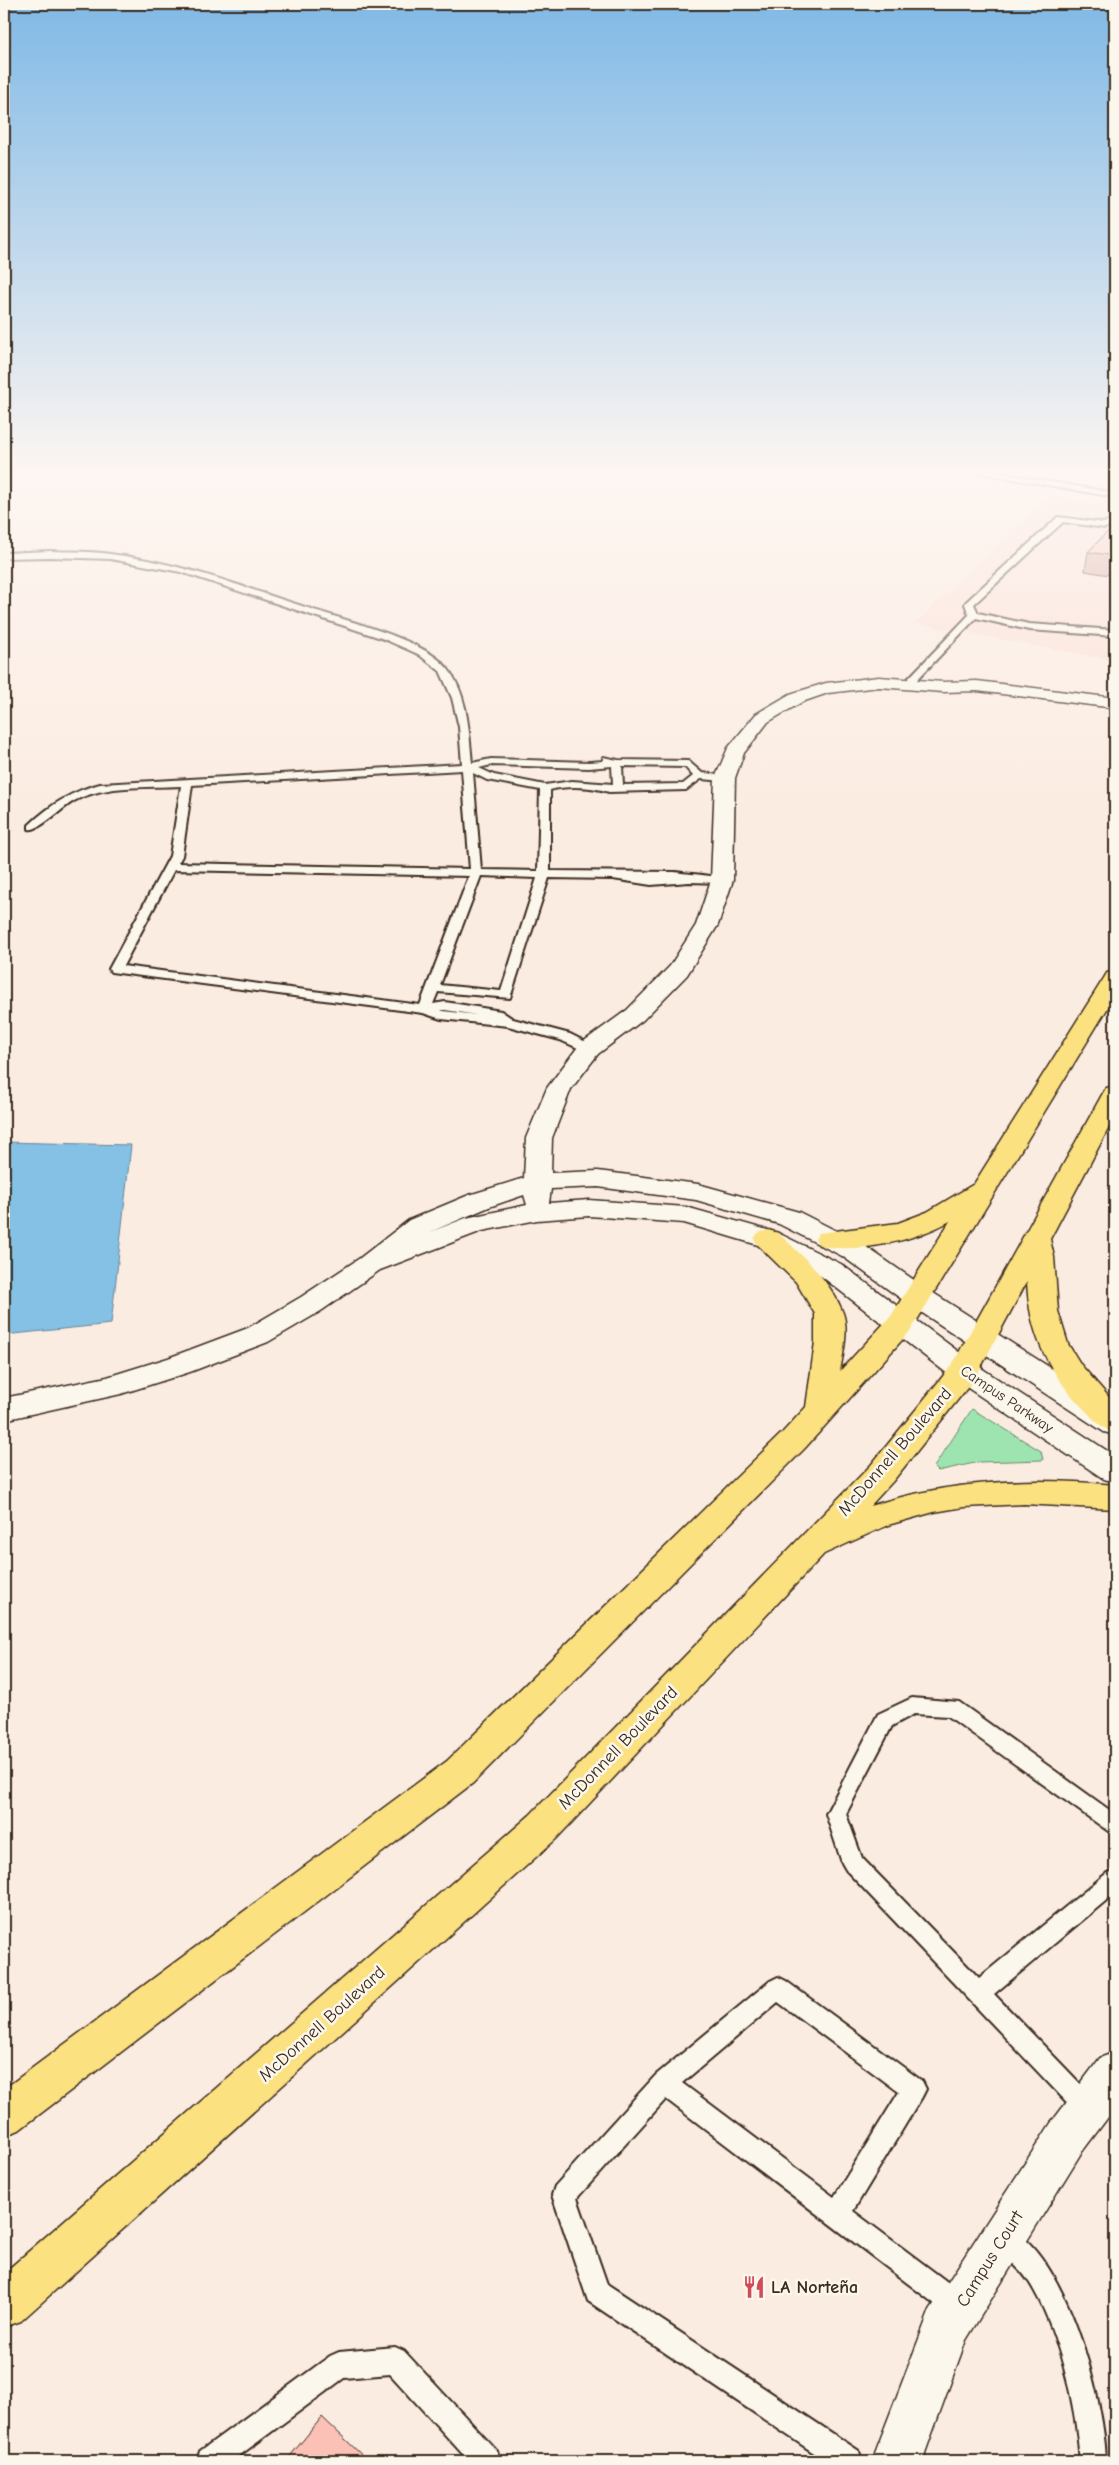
<svg xmlns="http://www.w3.org/2000/svg" width="1119" height="2465" font-family="'Comic Neue',sans-serif">
  <rect width="100%" height="100%" fill="#fbece1"/>
  <filter id="ink" filterUnits="userSpaceOnUse"><feTurbulence type="fractalNoise" baseFrequency=".02" numOctaves="2"/><feDisplacementMap in="SourceGraphic" scale="10" xChannelSelector="R" yChannelSelector="G"/><feConvolveMatrix kernelMatrix="1 2 1 2 8 2 1 2 1" color-interpolation-filters="sRGB"/></filter>
  <g filter="url(#ink)">
    <polygon fill="#fbdfd4" points="1049,495 1115,506 1115,661 915,623"/>
    <polygon fill="#9de4b1" stroke="#6c8768" points="972,1409 1041,1451 1043,1460 979,1462 938,1471 934,1467"/>
    <polygon fill="#84c1e4" stroke="#678595" points="4,1142 131,1145 111,1324 4,1335"/>
    <g fill="none" stroke-linecap="round" stroke-linejoin="round">
      <defs>
        <g id="service">
          <polygon points="951,468 970,468 1115,493 1115,497"/>
          <polygon points="1058,517 1104,523 1115,517 1115,523 1105,528 1063,522 974,604 978,613 1029,624 1115,630 1115,636 1029,630 976,618 911,686 905,686 905,682 969,615 965,604 966,602"/>
          <path d="M50,551c20,1 41,0 60,3 69,8 135,34 201,55 35,12 114,30 137,60 20,26 21,63 24,94l19,-4 98,3 14,-1v-4l15,3 70,1 14,12 27,3v4l-4,1 -24,-2 -15,11 -77,2c-17,-5 -40,-7 -59,-2v81l125,1c11,2 49,4 53,8l-6,3 -33,-1 -38,3 -38,-6 -64,-1 -39,120 -72,-6 -5,12 12,-2 56,9 12,8 57,15 24,12 2,3 -2,3 -5,1 -29,-13 -52,-14 -67,-7 -18,-6 -312,-41 -2,-3 61,-113 11,-70c-35,2 -75,-2 -107,15 -11,6 -36,31 -45,28v-4c21,-20 43,-34 71,-41l362,-20 -3,-37 -7,-29 -12,-27 -22,-17 -34,-15 -203,-67 -71,-13 -60,-2 -46,1v-5zM491,765l98,3 23,-2 1,18 -41,-3 -27,4 -51,-10 -15,-7zM622,766l63,1 8,9 -10,8 -60,1zM462,770l8,99 -292,-6 4,-7 10,-71zM473,773l14,7 53,10 -2,81 -57,-1zM174,870l295,6 -49,129 -297,-39zM481,876l56,2 -36,113 -61,-6zM441,1010h4l32,5 -34,-4z"/>
          <polygon points="912,1698 959,1702 1115,1814 1115,1834 1108,1831 948,1716 914,1714 892,1726 846,1814 862,1858 979,1978 1107,1873 1115,1871 1115,1893 994,1994 1095,2099 1099,2107 1095,2115 1087,2119 1079,2115 846,1870 842,1863 826,1814 878,1714"/>
          <path d="M778,1977l8,4 136,100 4,8 -4,8 -69,114 113,85 4,9 -4,9 -9,4 -9,-4 -282,-215 -89,99 30,86 252,167 3,10h-36l-238,-160 -36,-106 3,-9 101,-111 114,-94zM778,2002l121,90 -65,105 -152,-114z"/>
          <path d="M1005,2226c60,24 100,175 101,235h-26c-4,-55 -21,-132 -51,-179 -10,-17 -29,-26 -36,-44l3,-9z"/>
          <polygon points="395,2347 404,2351 497,2451 500,2461 469,2461 390,2374 344,2378 232,2461 197,2461 200,2451 330,2356 339,2352"/>
        </g>
        <g id="minor">
          <path d="M879,677l64,5 34,-1 138,17v10l-138,-17 -34,1 -64,-5 -51,6 -26,9 -34,20 -24,31 -9,25 -2,102 -15,45 -31,50 -44,45 -45,34 -27,35 -19,49 -1,35 47,-2 100,13 101,28 63,32 65,45 188,120v26l-11,-3 -197,-129 -65,-47 -63,-32 -83,-24 -98,-13 -47,2 -2,14 40,-3 97,7 92,26 63,31 134,100 140,92v26l-11,-3 -151,-101 -132,-102 -63,-31 -74,-22 -95,-7 -52,4 -55,11 -102,39 -59,41 -53,31 -78,30 -69,22 -117,26v-22l103,-21 61,-19 80,-30 53,-31 59,-39 49,-38 60,-25 55,-17 2,-40 21,-50 33,-44 47,-34 43,-44 26,-41 15,-45 4,-102 13,-30 28,-34 34,-20 36,-11zM524,1195l3,10 -61,13 -36,14 59,-25z"/>
          <polygon points="1115,2052 1115,2108 1081,2153 966,2340 925,2453 925,2461 875,2461 875,2453 930,2310 1051,2123 1100,2058"/>
        </g>
        <g id="primary">
          <path d="M1115,971v25l-204,334 -106,118 -332,335 -454,347 -15,6v-47l443,-328 336,-329 23,-25 9,-65v-28l-19,-32 -38,-37 -4,-6 4,-6 10,-3 10,3c24,22 53,48 65,80 6,17 0,41 -3,58l51,-55 59,-95c-33,19 -94,34 -131,24l-4,-6 4,-6 79,-10 29,-11 47,-28 130,-206 3,-5z"/>
          <path d="M1115,1086v30l-65,123 4,18 4,54 10,33 13,21 34,39v29c-14,-4 -22,-15 -32,-25 -36,-38 -54,-75 -56,-127l-52,97 -82,103 -23,25c81,-26 161,-29 245,-21v24l-91,-5 -60,3 -30,5 -46,13 -64,29 -268,285 -535,482 -17,6v-54l526,-458 341,-350 81,-100 151,-272 3,-5z"/>
        </g>
      </defs>
      <use href="#service" stroke="#3b2a1e" stroke-width="4"/>
      <use href="#minor" stroke="#3b2a1e" stroke-width="3"/>
      <use href="#primary" stroke="#3b2a1e" stroke-width="3"/>
      <use href="#service" fill="#fbf7ec" fill-rule="evenodd"/>
      <use href="#minor" fill="#fbf7ec" fill-rule="evenodd"/>
      <use href="#primary" fill="#fbe180" fill-rule="evenodd"/>
    </g>
    <polygon fill="#d8a59d" stroke="#3b2a1e" points="1115,524 1115,576 1085,571 1088,552"/>
    <g fill="#fbc0b6" stroke="#3b2a1e">
      <polygon points="1115,524 1115,556 1088,552"/>
      <polygon points="322,2417 368,2461 286,2461"/>
    </g>
  </g>
  <linearGradient id="sky" x2="0" y2="1"><stop stop-color="#80b9e6"/><stop offset="0.58" stop-color="#fdf6f2"/><stop offset="1" stop-color="#fdf6f2" stop-opacity="0"/></linearGradient>
  <rect width="1119" height="813" fill="url(#sky)"/>
  <defs>
    <symbol id="restaurant-bare" viewBox="-9 -9 18 18"><path d="M-5-6h1v4h1v-4h1v4h1v-4h1v5L-1.5 .5V6h-2V.5L-5-1ZM5-6V6H3V1.5H1.5Q1.5-4 5-6Z" fill="#d1495b" stroke="#fbf7ec" stroke-width="2.5" paint-order="stroke"/></symbol>
  </defs>
  <g fill-rule="evenodd">
    <use href="#restaurant-bare" x="738" y="2271" width="32" height="32"/>
  </g>
  <g text-anchor="middle" dominant-baseline="central" stroke-width="5" stroke-linejoin="round" paint-order="stroke">
    <g font-size="15" fill="#3b2a1e" stroke="#fbf7ec">
      <text transform="translate(1007 1399) rotate(34)">Campus Parkway</text>
    </g>
    <g font-size="18" fill="#3b2a1e" stroke="#fbf7ec">
      <text transform="translate(895 1452) rotate(-49)">McDonnell Boulevard</text>
      <text transform="translate(618 1748) rotate(-46)">McDonnell Boulevard</text>
      <text transform="translate(322 2024) rotate(-42)">McDonnell Boulevard</text>
      <text transform="translate(990 2259) rotate(-58)">Campus Court</text>
    </g>
    <g font-size="18" font-weight="bold" fill="#3b2a1e" stroke="#fbf7ec" text-anchor="start">
      <text x="771" y="2287">LA Norteña</text>
    </g>
  </g>
  <rect width="1119" height="2465" fill="none" stroke="#fbf7ec" stroke-width="20"/>
  <rect x="10" y="10" width="1099" height="2445" fill="none" stroke="#3b2a1e" stroke-width="2" filter="url(#ink)"/>
</svg>
